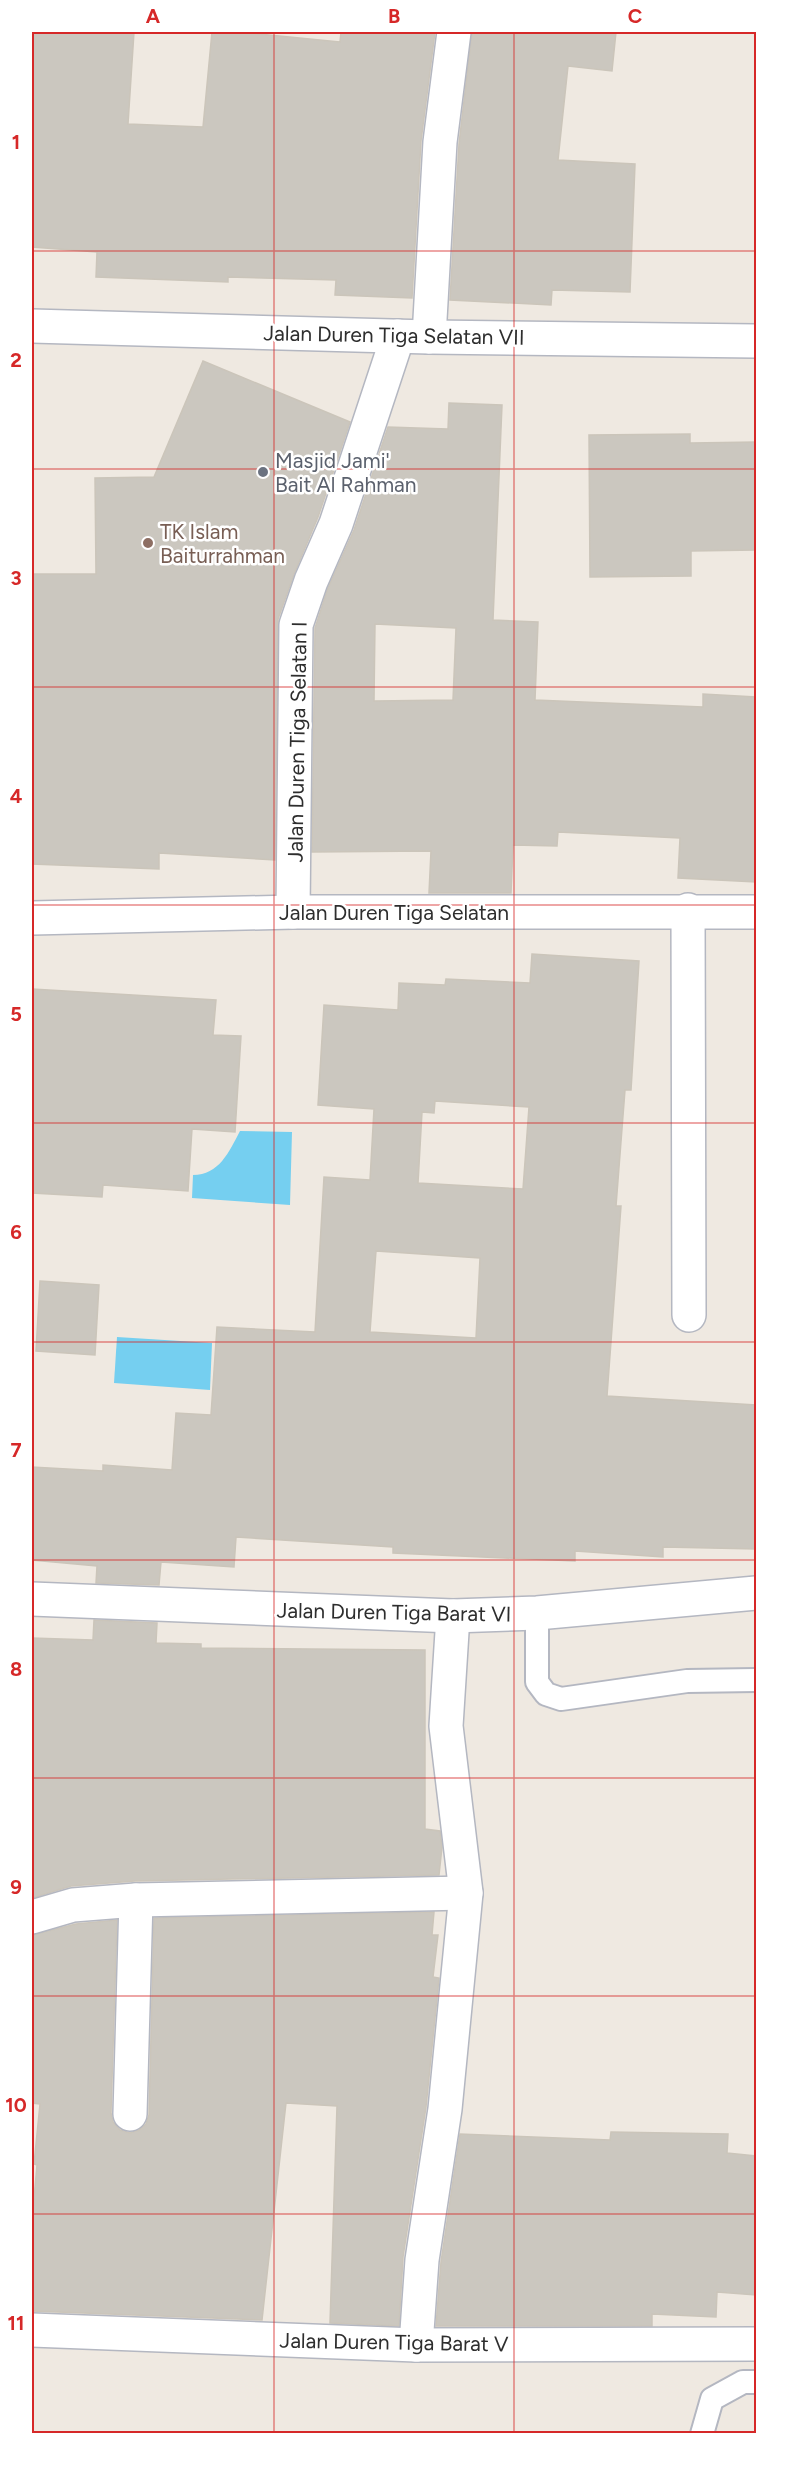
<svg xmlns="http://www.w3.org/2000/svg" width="788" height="2465" font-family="Figtree,sans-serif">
  <rect width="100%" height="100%" fill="#efe9e1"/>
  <g fill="#75cff0">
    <path d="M240,1131l52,1 -2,73 -98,-7 1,-23c26,0 36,-23 47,-44z"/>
    <polygon points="117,1337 212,1343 210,1390 114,1383"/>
  </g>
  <g fill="#cbc7bf" stroke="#cbc5ba" stroke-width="1.5" fill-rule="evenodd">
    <polygon points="32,32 134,32 128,124 203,127 212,32 238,32 340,42 341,32 435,32 421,141 412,298 335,295 336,280 228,277 228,282 96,277 97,252 32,247"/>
    <polygon points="472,32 616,32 612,71 568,66 558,160 635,164 630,292 552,290 551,305 450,300 459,144"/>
    <polygon points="203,361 350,422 318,517 294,574 278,619 275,860 159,853 159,869 32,864 32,574 96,574 95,478 154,477"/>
    <path d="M449,403l53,2 -9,215 45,2 -3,78 168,7v-13l53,3v185l-78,-4 2,-40 -122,-6 -1,14 -44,-1 -2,48h-82l2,-42 -119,1 3,-224 13,-40 26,-58 34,-103 60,2zM375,624l81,4 -3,72 -79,1z"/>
    <polygon points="690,434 690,443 756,442 756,550 691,551 691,576 590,577 589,435"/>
    <path d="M532,954l107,7 -8,129h-6l-9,116h5l-14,190 149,9v144l-93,-2v10l-88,-6v10l-182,-8v-6l-157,-10 -2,30 -73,-5 -2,23 -63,-2 1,-17 -65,-6v-93l71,4v-6l69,5 4,-57 35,2 6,-88 98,5 9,-155 46,3 4,-71 -56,-4 6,-100 74,5 1,-27 46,2 1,-6 84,4zM435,1101l94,6 -6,82 -105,-6 4,-71 12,1zM376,1251l104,7 -4,80 -106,-6z"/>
    <polygon points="32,989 216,1000 213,1035 241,1036 235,1132 192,1129 188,1191 103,1185 102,1197 32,1193"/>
    <polygon points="40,1281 99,1285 95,1355 36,1351"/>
    <polygon points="94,1620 157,1623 156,1643 201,1644 201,1648 425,1650 425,1829 440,1831 442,1847 439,1875 135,1881 71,1886 32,1898 32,1638 93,1640"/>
    <polygon points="434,1912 432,1935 438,1935 433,1977 439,1978 426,2107 403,2257 399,2326 330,2323 337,2106 286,2103 262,2320 32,2311 32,2221 37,2165 34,2164 40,2104 32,2103 32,1935 76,1924 117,1920 111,2113 113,2122 120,2130 130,2133 139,2130 146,2124 149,2115 154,1918"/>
    <polygon points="611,2132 728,2134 727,2153 756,2156 756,2295 717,2292 716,2317 652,2314 652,2326 436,2326 441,2262 460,2134 610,2140"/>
  </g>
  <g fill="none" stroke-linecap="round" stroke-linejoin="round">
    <defs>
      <g id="lane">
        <polyline points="537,1613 537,1682 546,1694 561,1699 687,1681 756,1680"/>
        <polyline points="702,2434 712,2399 743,2382 756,2382"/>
      </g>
      <g id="street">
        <polyline points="32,326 429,337 756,341"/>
        <polyline points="429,337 440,142 454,32"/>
        <polyline points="688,910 689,1315"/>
        <polyline points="293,912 296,625 311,581 336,524 398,336"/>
        <polyline points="32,1599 453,1616 537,1613 756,1593"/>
        <polyline points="32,1917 73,1905 136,1900 466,1893"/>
        <polyline points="130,2114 136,1900"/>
        <polyline points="32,2330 416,2345 756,2344"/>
        <polyline points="416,2345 422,2260 445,2109 466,1893 446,1726 453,1616"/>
      </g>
      <polyline id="secondary" points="32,918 293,912 756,912"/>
    </defs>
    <use href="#lane" stroke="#b4b7c1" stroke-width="26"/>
    <use href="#street" stroke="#b4b7c1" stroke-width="36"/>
    <use href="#secondary" stroke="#b4b7c1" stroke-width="36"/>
    <use href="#lane" stroke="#fff" stroke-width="22"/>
    <use href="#street" stroke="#fff" stroke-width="33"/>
    <use href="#secondary" stroke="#fff" stroke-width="33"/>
  </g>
  <path fill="none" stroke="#d62828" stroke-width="1.5" stroke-opacity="0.55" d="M274,32v2402M514,32v2402M32,251h724M32,469h724M32,687h724M32,905h724M32,1123h724M32,1342h724M32,1560h724M32,1778h724M32,1996h724M32,2214h724"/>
  <circle fill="#6b7280" stroke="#fff" stroke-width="2" cx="263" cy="472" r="6"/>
  <circle fill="#8d6e63" stroke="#fff" stroke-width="2" cx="148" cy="543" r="6"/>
  <g text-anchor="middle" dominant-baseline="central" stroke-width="5" stroke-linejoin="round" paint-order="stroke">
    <g font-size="21" fill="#2e2e2e" stroke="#fff">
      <text transform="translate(394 335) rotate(1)">Jalan Duren Tiga Selatan VII</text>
      <text transform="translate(297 742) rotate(-89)">Jalan Duren Tiga Selatan I</text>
      <text x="394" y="912">Jalan Duren Tiga Selatan</text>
      <text transform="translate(394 1612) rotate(1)">Jalan Duren Tiga Barat VI</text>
      <text transform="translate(394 2342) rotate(1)">Jalan Duren Tiga Barat V</text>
    </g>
    <g font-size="21" fill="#5b616d" stroke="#fff" text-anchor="start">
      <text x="275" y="460">Masjid Jami'<tspan x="275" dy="24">Bait Al Rahman</tspan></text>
    </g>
    <g font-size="21" fill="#785e54" stroke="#fff" text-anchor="start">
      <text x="160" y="531">TK Islam<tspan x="160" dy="24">Baiturrahman</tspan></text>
    </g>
  </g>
  <rect width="788" height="2465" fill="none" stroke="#ffffff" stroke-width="66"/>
  <rect x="33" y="33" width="722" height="2399" fill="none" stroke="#d62828" stroke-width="2"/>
  <g font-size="20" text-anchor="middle" font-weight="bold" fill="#d62828">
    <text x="153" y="23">A</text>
    <text x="394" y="23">B</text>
    <text x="635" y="23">C</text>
    <text x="16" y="149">1</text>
    <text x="16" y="367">2</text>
    <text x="16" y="585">3</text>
    <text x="16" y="803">4</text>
    <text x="16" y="1021">5</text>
    <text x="16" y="1239">6</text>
    <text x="16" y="1457">7</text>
    <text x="16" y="1676">8</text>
    <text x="16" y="1894">9</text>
    <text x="16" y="2112">10</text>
    <text x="16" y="2330">11</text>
  </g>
</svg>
